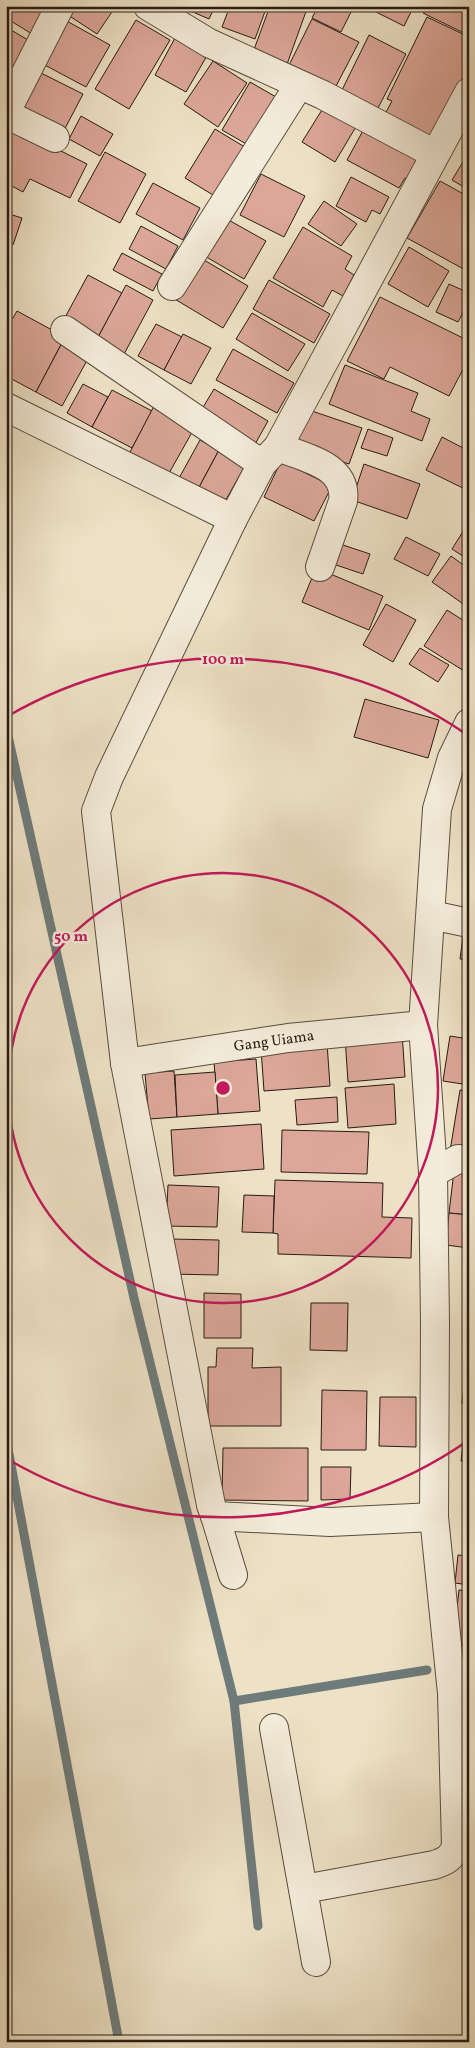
<svg xmlns="http://www.w3.org/2000/svg" width="475" height="2048" font-family="Vollkorn,serif">
  <rect width="100%" height="100%" fill="#eee2c6"/>
  <filter id="stains"><feTurbulence type="fractalNoise" baseFrequency=".004" numOctaves="4"/><feColorMatrix values="0 0 0 0 .2 0 0 0 0 .09 0 0 0 0 .02 0 0 0 .5 -.17"/></filter>
  <radialGradient id="worn" r=".72"><stop offset=".6" stop-color="#630" stop-opacity="0"/><stop offset="1" stop-color="#630" stop-opacity=".3"/></radialGradient>
  <g fill="none" stroke-linecap="round" stroke-linejoin="round">
    <g stroke="#6e7b7b" stroke-width="9">
      <polyline points="6,727 134,1298 234,1701 258,1926"/>
      <polyline points="6,1438 119,2042"/>
      <polyline points="234,1701 427,1670"/>
    </g>
  </g>
  <g fill="#dca799" stroke="#271b14">
    <polygon points="6,6 49,6 32,34 6,18"/>
    <polygon points="74,6 116,6 97,34 68,15"/>
    <polygon points="179,6 215,6 209,19"/>
    <polygon points="230,6 267,6 255,39 222,27"/>
    <polygon points="270,6 308,6 286,67 252,55"/>
    <polygon points="318,6 344,6 352,10 341,32 312,18"/>
    <polygon points="376,6 414,6 404,26 374,11"/>
    <polygon points="426,6 469,6 469,23 464,33 423,13"/>
    <polygon points="427,17 469,37 469,72 435,141 384,116 392,101 387,99"/>
    <polygon points="312,19 359,42 335,88 289,65"/>
    <polygon points="65,20 110,45 86,87 41,63"/>
    <polygon points="136,20 170,40 129,109 95,89"/>
    <polygon points="6,27 33,43 13,75 6,70"/>
    <polygon points="369,35 406,54 378,108 342,90"/>
    <polygon points="176,36 208,54 186,92 155,75"/>
    <polygon points="213,61 247,83 218,127 184,104"/>
    <polygon points="35,70 83,94 60,138 12,114"/>
    <polygon points="250,82 283,101 255,149 222,130"/>
    <polygon points="325,105 357,125 335,162 302,142"/>
    <polygon points="81,116 113,134 100,156 69,139"/>
    <polygon points="9,125 87,164 70,198 30,179 23,192 6,183 6,130"/>
    <polygon points="365,127 420,157 408,179 405,178 399,188 347,160"/>
    <polygon points="215,129 248,149 218,198 185,178"/>
    <polygon points="105,152 146,174 120,223 78,201"/>
    <polygon points="469,152 469,190 452,180"/>
    <polygon points="261,174 305,196 284,237 240,215"/>
    <polygon points="351,177 389,197 380,214 372,210 366,222 336,206"/>
    <polygon points="440,181 469,197 469,272 407,238"/>
    <polygon points="153,183 200,208 183,240 136,214"/>
    <polygon points="324,201 357,224 341,246 308,224"/>
    <polygon points="6,213 22,218 13,245 6,243"/>
    <polygon points="225,218 266,241 244,279 203,255"/>
    <polygon points="141,226 178,246 166,269 129,249"/>
    <polygon points="303,227 352,256 345,269 354,275 343,296 332,290 323,307 273,278"/>
    <polygon points="409,247 449,271 428,307 388,284"/>
    <polygon points="122,253 162,274 153,291 113,270"/>
    <polygon points="199,257 248,286 223,328 173,298"/>
    <polygon points="88,275 122,293 96,341 62,323"/>
    <polygon points="269,280 330,314 314,343 253,309"/>
    <polygon points="449,284 469,293 469,301 458,322 436,312"/>
    <polygon points="126,285 153,300 123,356 96,341"/>
    <polygon points="380,297 469,341 469,358 449,396 390,367 384,379 347,361"/>
    <polygon points="17,311 65,337 36,392 6,376 6,330"/>
    <polygon points="252,313 305,344 288,371 236,339"/>
    <polygon points="156,324 182,337 164,370 138,356"/>
    <polygon points="183,334 211,348 191,384 164,370"/>
    <polygon points="63,341 90,355 62,406 36,392"/>
    <polygon points="233,349 294,383 277,413 216,380"/>
    <polygon points="345,365 418,393 411,411 430,419 422,441 329,404"/>
    <polygon points="83,384 108,397 92,427 67,413"/>
    <polygon points="214,389 268,421 254,446 199,414"/>
    <polygon points="112,390 152,411 132,448 92,427"/>
    <polygon points="154,406 195,427 168,475 129,454"/>
    <polygon points="303,408 362,428 349,464 291,444"/>
    <polygon points="368,429 393,438 387,456 361,448"/>
    <polygon points="442,437 469,451 469,491 426,470"/>
    <polygon points="200,440 219,450 197,491 178,480"/>
    <polygon points="219,450 246,464 223,505 197,491"/>
    <polygon points="281,461 332,486 314,521 264,497"/>
    <polygon points="364,464 420,484 407,519 352,500"/>
    <polygon points="469,522 469,560 452,549"/>
    <polygon points="406,537 440,554 428,576 394,559"/>
    <polygon points="337,543 370,554 363,574 330,563"/>
    <polygon points="451,556 469,569 469,608 432,582"/>
    <polygon points="316,568 383,596 369,630 302,602"/>
    <polygon points="386,604 416,620 393,662 363,645"/>
    <polygon points="447,610 469,624 469,674 424,646"/>
    <polygon points="420,648 449,665 438,682 409,664"/>
    <polygon points="365,699 439,720 428,758 354,737"/>
    <polygon points="464,929 469,929 469,960 460,959"/>
    <polygon points="402,1032 405,1077 348,1082 345,1037"/>
    <polygon points="450,1036 469,1039 469,1085 443,1081"/>
    <polygon points="327,1043 330,1086 264,1091 261,1049"/>
    <polygon points="256,1059 260,1111 218,1114 214,1062"/>
    <polygon points="174,1071 177,1117 149,1119 145,1073"/>
    <polygon points="215,1072 218,1114 177,1117 175,1075"/>
    <polygon points="394,1084 396,1124 348,1128 345,1088"/>
    <polygon points="460,1090 469,1091 469,1154 450,1151"/>
    <polygon points="337,1097 338,1122 297,1125 295,1100"/>
    <polygon points="261,1124 264,1169 174,1176 171,1130"/>
    <polygon points="282,1130 369,1132 367,1174 281,1172"/>
    <polygon points="454,1171 469,1173 469,1215 449,1213"/>
    <polygon points="275,1180 383,1183 382,1217 412,1218 411,1258 278,1254 278,1234 273,1233"/>
    <polygon points="168,1185 219,1187 217,1227 166,1226"/>
    <polygon points="244,1195 274,1196 273,1233 242,1232"/>
    <polygon points="449,1213 469,1215 469,1248 446,1245"/>
    <polygon points="170,1239 219,1240 218,1275 169,1274"/>
    <polygon points="204,1293 241,1294 241,1338 204,1338"/>
    <polygon points="311,1303 348,1303 347,1351 310,1350"/>
    <polygon points="217,1348 253,1348 252,1368 281,1367 281,1426 208,1426 208,1367 216,1367"/>
    <polygon points="468,1352 469,1352 469,1404 462,1403"/>
    <polygon points="322,1390 367,1391 366,1450 321,1450"/>
    <polygon points="380,1397 416,1397 416,1447 379,1446"/>
    <polygon points="467,1410 469,1411 469,1462 461,1461"/>
    <polygon points="223,1448 308,1448 308,1501 222,1500"/>
    <polygon points="321,1467 351,1467 350,1499 321,1500"/>
    <polygon points="458,1555 469,1556 469,1585 455,1583"/>
    <polygon points="459,1590 469,1591 469,1646 453,1644"/>
  </g>
  <g fill="none" stroke-linecap="round" stroke-linejoin="round">
    <defs>
      <g id="minor">
        <polyline points="148,6 209,43 323,95 435,154"/>
        <polyline points="6,112 60,6"/>
        <polyline points="6,114 55,138"/>
        <polyline points="172,286 299,85"/>
        <polyline points="65,330 262,464"/>
        <polyline points="6,407 233,519"/>
        <path d="M278,447c27,11 70,18 65,54l-23,66"/>
        <polyline points="431,915 469,923"/>
        <polyline points="125,1063 288,1038 423,1025"/>
        <polyline points="433,1173 458,1159 469,1160"/>
        <polyline points="215,1516 233,1575"/>
        <polyline points="434,1517 330,1522 215,1516 211,1505 125,1063 96,811 109,777 233,519 262,464 278,447 469,92"/>
        <polyline points="274,1728 316,1962"/>
        <path d="M304,1889l130,-24c12,-4 18,-7 22,-19l-4,-153 -18,-176 1,-195 -2,-149 -10,-148 14,-216 15,-51 17,-35"/>
      </g>
    </defs>
    <use href="#minor" stroke="#594d40" stroke-width="30"/>
    <use href="#minor" stroke="#f4ecda" stroke-width="28"/>
  </g>
  <g fill="none" stroke="#c2185b" stroke-width="2.5">
    <circle cx="223" cy="1088" r="215"/>
    <path d="M466 1442A429 429 0 0 1 9 1460M8 716A429 429 0 0 1 466 734"/>
  </g>
  <g text-anchor="middle" dominant-baseline="central" stroke-width="5" stroke-linejoin="round" paint-order="stroke">
    <g font-size="15" fill="#271b14" stroke="#f4ecda">
      <text transform="translate(274 1042) rotate(-8)">Gang Uiama</text>
    </g>
  </g>
  <circle cx="223" cy="1088" r="8" fill="#c2185b" stroke="#f4ecda" stroke-width="2.5"/>
  <g font-size="15" text-anchor="middle" font-weight="bold" fill="#c2185b" stroke="#f4ecda" stroke-width="5" stroke-linejoin="round" paint-order="stroke">
    <text x="223" y="664">100 m</text>
    <text x="71" y="941">50 m</text>
  </g>
  <rect width="475" height="2048" fill="none" stroke="#eee2c6" stroke-width="25"/>
  <rect x="8" y="8" width="460" height="2033" fill="none" stroke="#271b14" stroke-width="2.5"/>
  <rect x="12" y="12" width="450" height="2023" fill="none" stroke="#271b14"/>
  <rect width="100%" height="100%" filter="url(#stains)"/>
  <rect width="100%" height="100%" fill="url(#worn)"/>
</svg>
